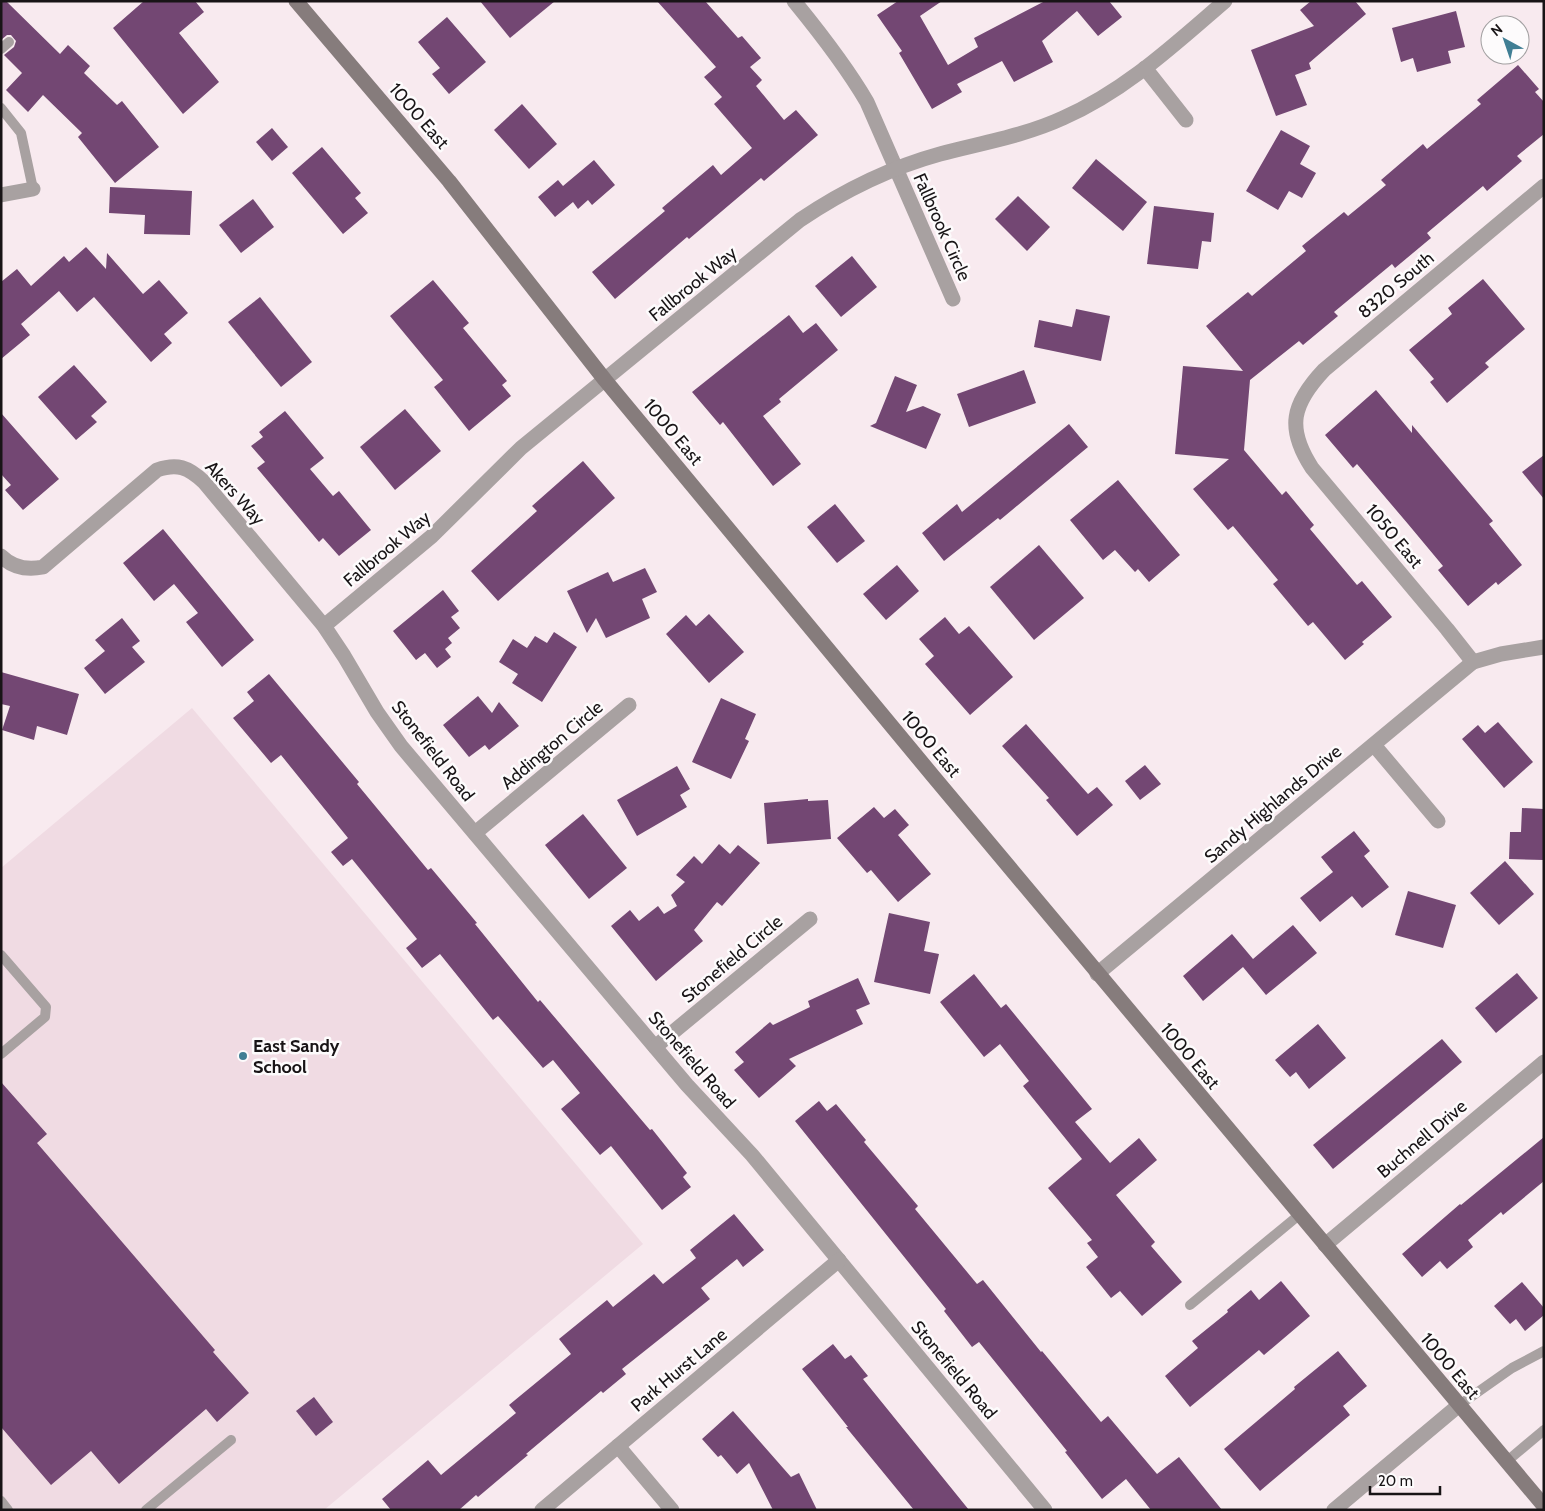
<svg xmlns="http://www.w3.org/2000/svg" width="1545" height="1511" font-family="Cabin,sans-serif">
  <rect width="100%" height="100%" fill="#f8eaef"/>
  <polygon fill="#f0dbe3" points="192,708 643,1244 324,1510 1,1510 1,868"/>
  <g fill="#734773">
    <polygon points="1,1 6,1 60,54 68,45 90,66 84,73 117,105 122,101 159,147 115,183 78,137 82,133 43,95 28,112 6,90 22,73 4,55 14,47 16,41 11,35 7,35 1,40"/>
    <polygon points="144,1 195,1 204,12 179,33 219,82 183,114 113,28"/>
    <polygon points="480,1 555,1 510,38"/>
    <polygon points="657,1 705,1 738,38 742,36 761,58 750,67 762,80 756,86 784,120 796,110 818,135 764,181 761,178 689,239 687,237 615,299 592,272 665,211 662,208 713,165 721,175 752,148 714,104 722,97 704,77 716,67"/>
    <polygon points="898,1 942,1 920,16 948,65 978,47 974,38 1045,1 1109,1 1122,17 1098,36 1077,11 1042,41 1053,62 1014,82 1002,61 957,84 962,92 932,109 899,53 902,51 877,15"/>
    <polygon points="1311,1 1355,1 1366,14 1309,63 1311,69 1295,75 1307,105 1276,116 1251,50 1314,26 1300,10"/>
    <polygon points="1456,11 1465,47 1448,51 1451,63 1417,72 1413,58 1401,62 1392,28"/>
    <polygon points="447,17 486,62 449,94 432,74 440,68 418,42"/>
    <polygon points="1518,65 1539,89 1535,92 1544,102 1544,134 1517,156 1522,161 1487,191 1483,186 1427,233 1431,238 1395,268 1392,264 1334,312 1338,316 1303,345 1299,341 1250,380 1244,450 1282,495 1286,491 1314,525 1310,529 1357,585 1362,581 1392,617 1362,642 1364,644 1345,660 1313,622 1308,626 1273,584 1278,580 1233,526 1228,530 1193,489 1229,459 1175,454 1183,366 1243,371 1206,326 1248,292 1252,296 1306,251 1302,246 1344,212 1348,216 1386,185 1381,180 1423,144 1427,149 1481,104 1477,100"/>
    <polygon points="522,104 557,144 529,169 494,130"/>
    <polygon points="272,128 288,147 272,161 256,142"/>
    <polygon points="1281,130 1310,146 1300,164 1316,173 1302,198 1289,191 1278,210 1246,191"/>
    <polygon points="322,147 361,193 355,198 368,213 343,234 292,173"/>
    <polygon points="1096,159 1147,202 1123,231 1072,188"/>
    <polygon points="594,160 615,185 592,205 588,200 578,209 573,202 555,217 538,197 558,180 563,186"/>
    <polygon points="110,187 192,191 190,235 144,234 145,215 109,213"/>
    <polygon points="1018,196 1050,227 1027,251 995,219"/>
    <polygon points="253,199 274,227 241,253 219,225"/>
    <polygon points="1154,206 1214,213 1211,242 1202,241 1198,269 1147,264"/>
    <polygon points="86,247 106,269 107,253 143,294 159,280 188,313 164,334 172,343 151,362 94,297 77,312 59,291 21,324 30,335 1,359 1,282 17,269 31,286 64,256 69,262"/>
    <polygon points="852,256 877,287 841,317 815,286"/>
    <polygon points="1483,279 1525,329 1485,363 1489,367 1447,403 1430,382 1434,379 1409,350 1452,314 1448,308"/>
    <polygon points="433,280 469,323 463,328 507,381 502,385 511,396 469,431 434,387 443,380 390,316"/>
    <polygon points="260,297 312,362 281,387 228,322"/>
    <polygon points="1076,309 1110,316 1101,361 1034,347 1039,320 1072,327"/>
    <polygon points="789,315 803,333 816,323 838,350 779,399 781,402 763,416 801,464 773,486 723,422 720,425 692,392"/>
    <polygon points="74,365 107,402 91,416 97,422 76,440 38,397"/>
    <polygon points="1024,370 1036,403 969,427 957,394"/>
    <polygon points="895,376 917,385 906,412 923,406 941,414 926,449 870,426 876,423"/>
    <polygon points="1376,390 1412,433 1412,425 1493,521 1489,524 1522,565 1498,585 1496,582 1468,606 1438,570 1443,566 1408,524 1357,464 1353,468 1325,435"/>
    <polygon points="405,409 441,451 395,490 360,447"/>
    <polygon points="285,411 324,458 310,469 333,496 339,491 371,530 339,556 323,538 319,542 257,468 265,462 251,446 263,437 259,432"/>
    <polygon points="1,413 59,479 23,510 5,490 11,485 1,474"/>
    <polygon points="1069,424 1088,447 1000,520 998,518 944,561 922,533 957,504 962,512"/>
    <polygon points="1544,455 1544,499 1522,472"/>
    <polygon points="583,461 615,498 498,601 471,571 537,511 532,506"/>
    <polygon points="1118,480 1180,555 1149,582 1138,569 1135,572 1115,550 1103,560 1070,520"/>
    <polygon points="835,504 865,541 837,563 807,527"/>
    <polygon points="163,529 254,640 222,667 186,622 198,613 174,584 154,601 123,563"/>
    <polygon points="1039,545 1084,598 1034,640 990,587"/>
    <polygon points="897,565 919,591 886,620 863,594"/>
    <polygon points="645,568 657,592 642,599 650,618 606,638 596,618 587,633 567,591 608,572 613,582"/>
    <polygon points="443,590 459,611 451,617 460,628 448,638 452,643 445,649 451,657 437,668 425,653 416,660 393,631"/>
    <polygon points="709,614 744,652 709,683 666,634 686,615 696,626"/>
    <polygon points="945,617 959,634 969,626 1013,677 970,715 925,664 934,656 919,639"/>
    <polygon points="122,618 140,641 132,647 145,662 105,694 84,668 105,651 95,640"/>
    <polygon points="554,632 577,647 542,702 512,683 518,674 499,662 513,639 527,648 535,636 547,643"/>
    <polygon points="1,672 79,694 67,735 37,726 34,740 2,730 10,706 1,704"/>
    <polygon points="269,674 359,782 357,784 428,870 431,868 477,923 475,924 538,1002 540,1000 650,1130 652,1129 687,1173 683,1177 691,1187 662,1210 611,1146 600,1155 561,1109 580,1093 553,1060 543,1068 498,1016 493,1020 440,954 422,968 406,948 417,939 352,859 343,866 331,852 348,838 281,755 271,763 233,718 254,701 247,692"/>
    <polygon points="478,696 492,713 499,702 519,726 489,750 485,745 469,757 443,725"/>
    <polygon points="721,698 756,714 745,739 749,741 731,779 692,762"/>
    <polygon points="1498,722 1533,762 1504,788 1462,739 1478,725 1485,733"/>
    <polygon points="1026,724 1088,794 1097,787 1113,805 1077,836 1046,800 1049,798 1002,746"/>
    <polygon points="1145,765 1161,784 1140,800 1125,781"/>
    <polygon points="677,766 690,789 680,795 687,807 637,836 617,800"/>
    <polygon points="808,799 808,801 828,800 831,839 767,844 764,803"/>
    <polygon points="874,807 884,818 895,809 909,825 898,835 931,874 898,902 871,870 867,873 837,838"/>
    <polygon points="1522,808 1544,809 1544,860 1509,859 1510,832 1521,832"/>
    <polygon points="583,814 627,868 589,899 545,845"/>
    <polygon points="1354,831 1370,851 1364,856 1389,887 1362,908 1352,896 1320,922 1300,898 1333,872 1321,857"/>
    <polygon points="719,844 730,854 738,845 760,863 722,906 717,902 694,930 703,941 656,981 611,926 630,910 639,921 658,906 664,914 677,906 671,895 685,882 676,875 694,856 702,864"/>
    <polygon points="1505,861 1534,894 1499,925 1470,893"/>
    <polygon points="1408,891 1456,905 1443,948 1395,935"/>
    <polygon points="889,913 930,922 924,951 939,954 930,994 874,982"/>
    <polygon points="1293,925 1317,953 1266,995 1243,967 1203,1001 1183,976 1232,934 1253,959"/>
    <polygon points="1517,973 1538,998 1496,1033 1475,1008"/>
    <polygon points="974,974 1001,1008 1006,1004 1092,1109 1075,1122 1110,1163 1139,1138 1157,1160 1116,1195 1155,1242 1151,1246 1182,1282 1142,1316 1120,1291 1111,1298 1086,1267 1098,1257 1087,1243 1092,1240 1048,1188 1082,1159 1023,1086 1029,1081 1000,1044 984,1057 940,1002"/>
    <polygon points="858,978 870,1004 856,1010 863,1024 789,1059 796,1066 759,1098 734,1070 744,1062 735,1052 770,1022 773,1025 810,1007 808,1001"/>
    <polygon points="1318,1024 1346,1058 1309,1089 1296,1072 1290,1077 1275,1060"/>
    <polygon points="1442,1039 1462,1062 1333,1169 1313,1145"/>
    <polygon points="1,1082 47,1134 37,1143 215,1350 213,1352 249,1393 217,1422 206,1409 119,1484 91,1451 51,1485 1,1427"/>
    <polygon points="819,1101 827,1111 836,1104 866,1140 864,1142 918,1206 915,1209 977,1284 983,1280 1041,1352 1042,1351 1101,1422 1108,1416 1157,1474 1179,1457 1222,1510 1151,1510 1126,1479 1102,1499 1065,1452 1067,1451 979,1342 972,1347 944,1311 946,1309 795,1121"/>
    <polygon points="1544,1137 1544,1181 1503,1215 1501,1212 1468,1240 1473,1247 1447,1269 1440,1261 1422,1277 1402,1254 1460,1204 1461,1205"/>
    <polygon points="734,1214 764,1250 743,1267 737,1259 701,1288 710,1299 622,1369 626,1374 603,1393 601,1391 526,1454 528,1455 478,1497 476,1495 459,1510 391,1510 382,1499 428,1460 441,1475 516,1413 509,1405 571,1354 559,1339 607,1300 613,1307 654,1274 663,1284 696,1258 690,1250"/>
    <polygon points="1281,1281 1310,1316 1264,1355 1259,1350 1190,1407 1165,1376 1198,1348 1192,1341 1228,1312 1227,1310 1251,1290 1259,1300"/>
    <polygon points="1522,1282 1544,1308 1544,1315 1525,1331 1516,1319 1510,1324 1494,1306"/>
    <polygon points="833,1344 845,1359 851,1355 868,1376 863,1379 969,1510 914,1510 846,1427 848,1427 802,1369"/>
    <polygon points="1338,1351 1367,1386 1343,1406 1350,1415 1260,1491 1224,1449 1295,1389 1294,1387"/>
    <polygon points="314,1397 333,1422 316,1436 296,1411"/>
    <polygon points="733,1411 791,1477 799,1473 817,1510 773,1510 749,1463 737,1474 721,1455 718,1457 702,1439"/>
  </g>
  <g fill="none" stroke-linecap="round" stroke-linejoin="round">
    <g stroke="#a8a1a1" stroke-width="10">
      <polyline points="1,49 9,42"/>
      <polyline points="1,108 21,133 33,189"/>
      <polyline points="1,955 46,1007 45,1017 1,1054"/>
      <polyline points="1190,1305 1299,1215"/>
      <polyline points="1458,1406 1512,1368 1544,1351"/>
      <polyline points="1506,1462 1544,1430"/>
      <polyline points="1,1501 8,1510"/>
      <polyline points="146,1510 231,1440"/>
    </g>
    <g stroke="#a8a1a1" stroke-width="15">
      <path d="M794,1c27,33 52,65 73,101l86,197"/>
      <polyline points="1145,68 1186,120"/>
      <polyline points="1,195 33,189"/>
      <path d="M1,556c12,12 27,14 42,11l114,-97c20,-7 31,-3 47,12l120,144 20,30 33,56 24,34 286,339 65,70 293,355"/>
      <path d="M324,626l108,-90 89,-88 279,-228c43,-29 89,-52 140,-66 41,-11 84,-18 123,-36 62,-27 112,-74 162,-117"/>
      <path d="M1473,662l-26,-33 -135,-161c-26,-40 -20,-64 12,-98l220,-184"/>
      <polyline points="1374,745 1438,821"/>
      <polyline points="475,833 629,705"/>
      <polyline points="1097,974 1473,662 1501,654 1544,647"/>
      <polyline points="655,1047 810,919"/>
      <polyline points="1325,1245 1544,1062"/>
      <polyline points="618,1446 672,1510"/>
      <polyline points="542,1510 839,1260"/>
      <polyline points="1334,1510 1458,1406"/>
    </g>
    <polyline stroke="#867c7c" stroke-width="15" points="296,1 449,181 605,380 933,776 1544,1506"/>
  </g>
  <circle fill="#407e94" stroke="#fdfbfc" stroke-width="2" cx="243" cy="1056" r="5"/>
  <g text-anchor="middle" dominant-baseline="central" stroke-width="5" stroke-linejoin="round" paint-order="stroke">
    <g font-size="18" fill="#181416" stroke="#fdfbfc">
      <text transform="translate(419 116) rotate(49)">1000 East</text>
      <text transform="translate(942 227) rotate(66)">Fallbrook Circle</text>
      <text transform="translate(693 284) rotate(-39)">Fallbrook Way</text>
      <text transform="translate(1396 285) rotate(-40)">8320 South</text>
      <text transform="translate(673 432) rotate(50)">1000 East</text>
      <text transform="translate(235 493) rotate(48)">Akers Way</text>
      <text transform="translate(1394 536) rotate(50)">1050 East</text>
      <text transform="translate(387 549) rotate(-40)">Fallbrook Way</text>
      <text transform="translate(931 744) rotate(50)">1000 East</text>
      <text transform="translate(552 745) rotate(-40)">Addington Circle</text>
      <text transform="translate(433 751) rotate(52)">Stonefield Road</text>
      <text transform="translate(1273 804) rotate(-40)">Sandy Highlands Drive</text>
      <text transform="translate(732 959) rotate(-40)">Stonefield Circle</text>
      <text transform="translate(1190 1056) rotate(50)">1000 East</text>
      <text transform="translate(692 1060) rotate(49)">Stonefield Road</text>
      <text transform="translate(1422 1139) rotate(-40)">Buchnell Drive</text>
      <text transform="translate(1450 1366) rotate(50)">1000 East</text>
      <text transform="translate(679 1370) rotate(-40)">Park Hurst Lane</text>
      <text transform="translate(954 1370) rotate(50)">Stonefield Road</text>
    </g>
    <g font-size="18" font-weight="bold" fill="#181416" stroke="#fdfbfc" text-anchor="start">
      <text x="253" y="1046">East Sandy<tspan x="253" dy="21">School</tspan></text>
    </g>
  </g>
  <rect width="1545" height="1511" fill="none" stroke="#181416" stroke-width="5"/>
  <g transform="translate(1505 40) rotate(320)"><circle r="24" fill="#fdfbfc" stroke="#a19fa0"/>
  <path d="M0-4L9 19L0 12L-9 19Z" fill="#407e94"/>
  <text y="-8" font-size="14" font-weight="bold" text-anchor="middle" fill="#181416">N</text>
  </g>
  <path d="M1370 1486v8h70v-8" fill="none" stroke="#181416" stroke-width="2.5"/>
  <text x="1378" y="1486" font-size="15" fill="#181416" stroke="#fdfbfc" stroke-width="4" paint-order="stroke">20 m</text>
</svg>
